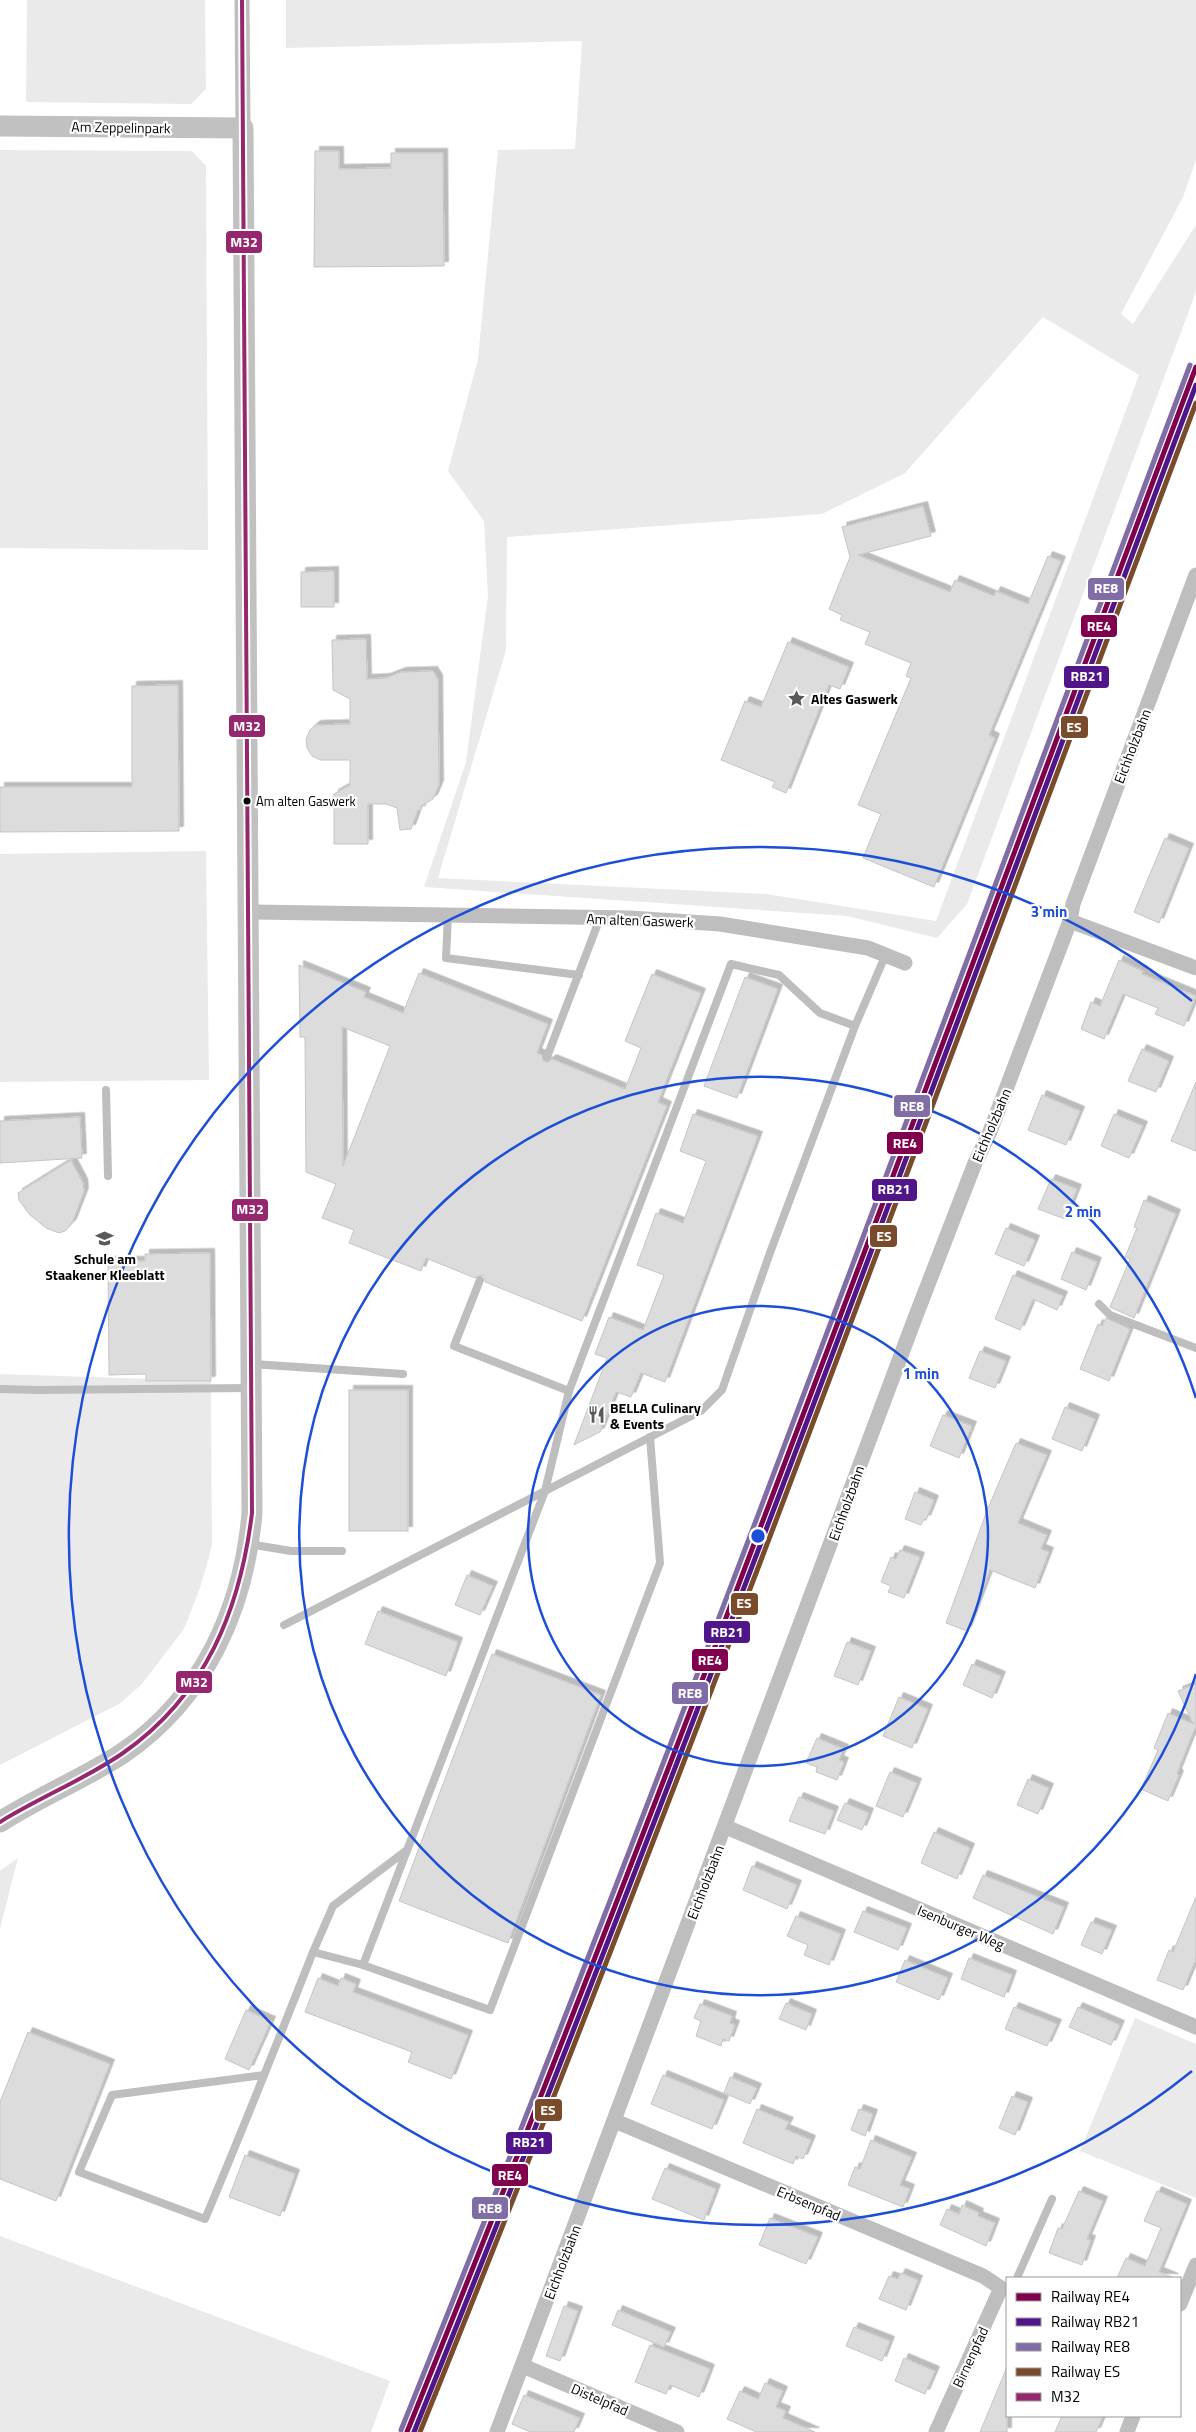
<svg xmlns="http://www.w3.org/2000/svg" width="1196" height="2432" font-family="'Titillium Web',sans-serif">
  <defs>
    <filter id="shadow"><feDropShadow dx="4.5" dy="-4.5" stdDeviation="0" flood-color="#0004"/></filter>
  </defs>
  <rect width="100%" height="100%" fill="#fff"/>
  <g fill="#eaeaea" fill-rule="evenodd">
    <polygon points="27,0 205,0 206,89 191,104 26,102"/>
    <path d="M286,0h910v160l-13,37 -62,117 12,10 63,-99v67l-229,612 -30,34 -90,-22 -423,-29 42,-125 22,-166 -4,-75 -36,-50 30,-112 20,-209 77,-1 7,-108 -296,7zM1043,317l96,58 -203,546 -170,-27 -328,-16 68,-228 1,-113 315,-23 83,-41z"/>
    <polygon points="0,150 192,151 206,166 208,550 0,548"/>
    <polygon points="206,851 209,1080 0,1082 0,854"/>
    <polygon points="0,1374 211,1381 212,1546 200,1588 184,1629 141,1685 119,1704 0,1765"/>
    <polygon points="18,1858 0,1929 0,1871"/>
    <polygon points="1135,2018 1196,2044 1196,2198 1080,2151"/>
    <polygon points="0,2236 390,2381 371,2432 0,2432"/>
  </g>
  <g fill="#dcdcdc" stroke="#c5c5c5" fill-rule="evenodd" filter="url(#shadow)">
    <polygon points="315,151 339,151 339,169 391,168 391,153 443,153 444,266 314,267"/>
    <polygon points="923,506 931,536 858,555 950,592 955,580 994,596 996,591 1028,604 1048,556 1061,561 989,735 995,738 934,887 863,858 881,814 858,805 911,678 906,676 911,663 865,644 870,632 840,620 842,615 829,609 850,557 842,527"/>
    <polygon points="334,571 334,607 301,607 301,572"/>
    <polygon points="366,639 367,679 386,678 401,672 433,671 438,679 439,785 433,799 421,806 421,810 418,810 411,829 400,830 397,808 386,804 368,804 368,844 334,844 334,794 350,785 350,760 320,760 312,756 307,748 306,739 310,730 316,725 350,724 350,699 333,690 332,640"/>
    <polygon points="788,642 849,667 840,689 829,685 786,793 772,787 775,782 721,760 745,701 761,707"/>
    <polygon points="178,685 179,831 0,832 0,787 132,787 132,686"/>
    <polygon points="1165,838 1189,848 1159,923 1134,912"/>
    <polygon points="1119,960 1143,971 1142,974 1196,996 1184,1026 1155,1014 1158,1008 1123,994 1104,1039 1081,1029 1091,1002 1100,1006"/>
    <path d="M299,965l67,27 -2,5 39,16 16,-40 129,51 -11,29 5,2 1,6 5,1 4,-3 73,30 16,-41 -16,-7 27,-67 49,19 -43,109 9,4 -85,215 -97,-39v-5l-3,-2 -7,3 -49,-20 -5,13 -72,-28 5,-13 -32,-12 14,-34 -30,-12 -1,-135h-5zM342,1027l48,19 -47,120z"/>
    <polygon points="745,977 778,989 737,1098 704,1086"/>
    <polygon points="1142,1049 1169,1061 1156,1092 1128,1081"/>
    <polygon points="1196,1082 1196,1151 1171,1141"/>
    <polygon points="1042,1095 1080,1111 1066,1145 1028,1130"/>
    <polygon points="693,1114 758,1136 665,1382 641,1373 631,1397 616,1392 600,1432 574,1445 607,1358 595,1354 609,1317 643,1330 664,1275 637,1265 656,1213 683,1223 706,1161 680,1151"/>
    <polygon points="1114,1114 1143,1126 1129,1158 1101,1146"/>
    <polygon points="80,1117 82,1158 0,1163 0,1121"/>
    <polygon points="71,1160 83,1183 84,1192 72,1223 65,1231 59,1233 46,1228 29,1214 19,1200 18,1193"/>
    <polygon points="1051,1179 1077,1189 1065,1219 1038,1209"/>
    <polygon points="1144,1200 1176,1214 1134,1318 1110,1307 1130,1259 1125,1257 1137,1228 1134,1227"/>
    <polygon points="1006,1228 1035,1240 1024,1266 995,1254"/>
    <polygon points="1072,1252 1097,1262 1086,1290 1061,1279"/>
    <polygon points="210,1253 211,1381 146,1381 146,1374 109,1375 108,1261 145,1261 145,1254"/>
    <polygon points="1013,1275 1063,1296 1057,1310 1033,1299 1020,1330 995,1319"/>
    <polygon points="1106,1318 1130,1329 1109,1381 1080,1369 1098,1324 1102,1326"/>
    <polygon points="980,1351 1006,1361 995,1388 969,1378"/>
    <rect x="349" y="1390" width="59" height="141"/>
    <polygon points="1065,1407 1095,1419 1082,1451 1052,1439"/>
    <polygon points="943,1415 972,1426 959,1458 930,1446"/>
    <polygon points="1016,1443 1047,1455 1018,1523 1047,1535 1041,1549 1049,1552 1035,1588 990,1570 967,1631 946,1623 988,1508"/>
    <polygon points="915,1492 934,1500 926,1520 924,1519 921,1525 905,1519"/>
    <polygon points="900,1550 920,1557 904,1598 888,1592 891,1586 881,1582 891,1557 896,1559"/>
    <polygon points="467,1575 493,1586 480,1615 455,1605"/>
    <polygon points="378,1611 458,1642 446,1676 365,1644"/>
    <polygon points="847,1642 871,1651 858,1685 834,1676"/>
    <polygon points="492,1654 601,1695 508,1943 399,1901"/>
    <polygon points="972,1664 1001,1676 992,1698 963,1685"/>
    <polygon points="1196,1684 1196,1730 1195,1728 1177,1773 1179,1775 1168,1801 1141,1789 1158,1750 1154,1748 1168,1713 1193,1724 1178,1691"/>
    <polygon points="899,1697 928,1709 912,1748 883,1736"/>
    <polygon points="817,1738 844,1749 839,1760 844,1762 837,1780 816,1772 817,1767 806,1763"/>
    <polygon points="890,1772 917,1783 903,1817 876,1806"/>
    <polygon points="1028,1779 1049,1788 1038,1814 1017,1805"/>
    <polygon points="799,1797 834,1811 825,1834 789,1821"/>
    <polygon points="845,1803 869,1813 862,1830 837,1820"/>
    <polygon points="934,1832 970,1848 957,1879 921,1863"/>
    <polygon points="752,1866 797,1885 787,1909 743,1890"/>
    <polygon points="983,1875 1064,1907 1053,1934 973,1898"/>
    <polygon points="1196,1897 1196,1959 1183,1990 1157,1980 1169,1950 1173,1952"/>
    <polygon points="863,1911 907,1928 898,1950 854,1932"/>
    <polygon points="796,1916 841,1934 829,1965 804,1955 808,1945 787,1936"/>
    <polygon points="1091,1922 1112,1930 1102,1954 1081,1945"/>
    <polygon points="969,1958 1012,1975 1004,1997 961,1979"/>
    <polygon points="905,1960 948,1978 939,2000 896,1982"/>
    <polygon points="318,1978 338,1986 341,1978 356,1984 353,1992 468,2035 451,2079 408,2062 412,2052 305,2012"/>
    <polygon points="786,2003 812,2014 806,2030 779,2019"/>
    <polygon points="700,2004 732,2016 730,2023 735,2025 729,2041 723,2039 721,2046 696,2036 701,2021 694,2018"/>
    <polygon points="1014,2007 1057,2024 1047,2046 1005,2029"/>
    <polygon points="1078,2007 1120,2025 1111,2045 1069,2027"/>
    <polygon points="246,2010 271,2021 249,2070 225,2059"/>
    <polygon points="28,2032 110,2064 56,2201 0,2179 0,2102"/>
    <polygon points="663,2075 724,2100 712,2129 651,2104"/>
    <polygon points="730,2077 757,2088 750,2104 724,2093"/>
    <polygon points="1012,2096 1028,2102 1015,2135 999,2128"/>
    <polygon points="757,2109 789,2122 785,2129 811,2140 803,2159 796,2156 793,2164 743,2143"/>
    <polygon points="859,2109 873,2114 865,2136 851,2130"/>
    <polygon points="871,2140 912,2157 900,2185 910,2189 903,2207 848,2185 855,2167 860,2169"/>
    <polygon points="245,2155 295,2174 280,2216 229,2197"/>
    <polygon points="665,2168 716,2189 704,2220 652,2199"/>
    <polygon points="1079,2191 1103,2201 1087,2239 1091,2240 1082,2265 1049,2253 1058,2228 1062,2229"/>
    <polygon points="1157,2191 1187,2204 1159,2272 1174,2278 1117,2278 1126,2258 1145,2266 1161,2228 1144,2221"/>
    <polygon points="962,2205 979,2213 978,2216 995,2223 986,2246 940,2225 947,2209 959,2214"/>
    <polygon points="770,2218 818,2237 806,2264 759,2245"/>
    <polygon points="901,2273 918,2280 906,2310 879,2299 889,2276 898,2279"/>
    <polygon points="564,2306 578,2311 560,2361 546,2356"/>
    <polygon points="618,2310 671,2332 664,2347 612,2325"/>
    <polygon points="854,2327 890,2341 882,2361 846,2346"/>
    <polygon points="650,2345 710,2369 699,2397 670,2385 666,2394 635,2382"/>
    <polygon points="904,2358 935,2371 925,2394 895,2381"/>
    <polygon points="1007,2367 1007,2432 980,2432"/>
    <polygon points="765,2383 783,2391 776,2407 786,2411 783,2418 815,2432 756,2432 727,2419 740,2391 758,2399"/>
    <polygon points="524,2395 580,2418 574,2432 530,2432 512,2424"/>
    <polygon points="1062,2416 1103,2416 1096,2432 1055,2432"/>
  </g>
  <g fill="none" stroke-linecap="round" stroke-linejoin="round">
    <g stroke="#bebebe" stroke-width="8">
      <polyline points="448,915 446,958 579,975"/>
      <polyline points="547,1057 600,918"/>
      <polyline points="106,1090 108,1176"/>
      <polyline points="480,1280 454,1346 569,1391"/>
      <polyline points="1099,1304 1110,1315 1196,1348"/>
      <polyline points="252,1364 403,1374"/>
      <polyline points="0,1389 37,1390 249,1388"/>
      <polyline points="249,1544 291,1551 342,1551"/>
      <polyline points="284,1625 701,1411 722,1390 771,1250 855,1026 886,954"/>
      <polyline points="313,1952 333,1906 407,1850"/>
      <polyline points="363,1965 490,2010 660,1563 650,1437"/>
      <path d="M264,2075l-152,20 -33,77 126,47c37,-88 73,-178 108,-267l50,13 182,-474 24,-100 162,-427 48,11 41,38 35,13"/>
      <polyline points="1017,2278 1052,2199"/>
    </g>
    <g stroke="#bebebe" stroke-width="15">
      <polyline points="242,0 243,128"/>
      <polyline points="249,912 630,918 720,924 868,948 905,963"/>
      <polyline points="1070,921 1196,968"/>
      <polyline points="726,1827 1196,2027"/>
      <polyline points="615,2121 983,2276 1001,2288 936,2432"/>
      <polyline points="1180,2304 1196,2265"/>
      <polyline points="523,2366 677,2432"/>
      <polyline points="497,2432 915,1318 975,1163 989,1134 1070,921 1073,904 1196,575"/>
      <polyline points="1127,2432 1133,2416"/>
    </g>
    <path stroke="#c1c1c1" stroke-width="21" d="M0,126l243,2 9,1385c-8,95 -48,185 -129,240 -39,26 -83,43 -123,69"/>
    <defs>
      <path id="bus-1" d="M0,1822c40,-25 84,-42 123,-69 83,-58 117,-143 129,-240l-10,-1513"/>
    </defs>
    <use href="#bus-1" stroke="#fff" stroke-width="8"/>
    <use href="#bus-1" stroke="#95276e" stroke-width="4"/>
    <defs>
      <path id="rail-1" d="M407,2432c276,-683 530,-1375 789,-2065"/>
      <path id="rail-2" d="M414,2432c273,-677 525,-1363 782,-2047"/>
      <path id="rail-3" d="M401,2430c276,-684 530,-1376 789,-2065"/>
      <path id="rail-4" d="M420,2432c272,-672 521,-1352 776,-2029"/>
    </defs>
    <use href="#rail-1" stroke="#fff" stroke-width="9"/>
    <use href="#rail-2" stroke="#fff" stroke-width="9"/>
    <use href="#rail-3" stroke="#fff" stroke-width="9"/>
    <use href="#rail-4" stroke="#fff" stroke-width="9"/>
    <use href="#rail-1" stroke="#80004d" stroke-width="5"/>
    <use href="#rail-2" stroke="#501689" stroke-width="5"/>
    <use href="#rail-3" stroke="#816da6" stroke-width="5"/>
    <use href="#rail-4" stroke="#7a4b2a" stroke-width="5"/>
  </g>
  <g fill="none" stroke="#1d4ed8" stroke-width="2.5">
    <circle cx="758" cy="1536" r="230"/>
    <path d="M1196 1674A459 459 0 1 1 1196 1398"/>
    <path d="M1192 2071A689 689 0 1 1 1192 1001"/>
  </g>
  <defs>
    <symbol id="sight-bare" viewBox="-9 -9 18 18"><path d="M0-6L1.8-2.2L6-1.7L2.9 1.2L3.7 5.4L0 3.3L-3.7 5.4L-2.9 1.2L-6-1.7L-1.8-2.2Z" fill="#595959" stroke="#fff" stroke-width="2.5" paint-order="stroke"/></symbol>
    <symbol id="school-bare" viewBox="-9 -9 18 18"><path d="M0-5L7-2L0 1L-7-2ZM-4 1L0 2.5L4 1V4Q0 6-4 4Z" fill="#595959" stroke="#fff" stroke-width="2.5" paint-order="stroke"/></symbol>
    <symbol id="restaurant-bare" viewBox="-9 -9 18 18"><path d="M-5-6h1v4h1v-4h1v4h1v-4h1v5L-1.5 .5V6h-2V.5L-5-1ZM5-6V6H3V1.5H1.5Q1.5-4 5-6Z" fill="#595959" stroke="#fff" stroke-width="2.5" paint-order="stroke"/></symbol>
  </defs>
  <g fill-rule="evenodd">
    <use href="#sight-bare" x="784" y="686" width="25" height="25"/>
    <use href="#school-bare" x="92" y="1226" width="25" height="25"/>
    <use href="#restaurant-bare" x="584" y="1402" width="25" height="25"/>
  </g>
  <circle fill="#000" stroke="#fff" stroke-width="2" cx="247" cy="801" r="4.5"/>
  <g text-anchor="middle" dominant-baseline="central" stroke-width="4.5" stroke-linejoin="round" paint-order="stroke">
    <g font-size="13" fill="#000" stroke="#fff" text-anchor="start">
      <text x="256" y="801">Am alten Gaswerk</text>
    </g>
    <g font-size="14" fill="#000" stroke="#fff">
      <text transform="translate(121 127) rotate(1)">Am Zeppelinpark</text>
      <text transform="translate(1132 746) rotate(-69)">Eichholzbahn</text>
      <text transform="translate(640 920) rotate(2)">Am alten Gaswerk</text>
      <text transform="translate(991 1125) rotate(-67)">Eichholzbahn</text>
      <text transform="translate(846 1503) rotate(-70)">Eichholzbahn</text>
      <text transform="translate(705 1882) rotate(-69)">Eichholzbahn</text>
      <text transform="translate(961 1927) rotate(23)">Isenburger Weg</text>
      <text transform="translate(809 2203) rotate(23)">Erbsenpfad</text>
      <text transform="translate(562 2262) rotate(-69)">Eichholzbahn</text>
      <text transform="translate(970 2357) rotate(-65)">Birnenpfad</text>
      <text transform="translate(600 2399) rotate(23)">Distelpfad</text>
    </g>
    <g font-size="14" font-weight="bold" fill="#000" stroke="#fff" text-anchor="start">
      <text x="811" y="698">Altes Gaswerk</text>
      <text x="105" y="1258" text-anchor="middle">Schule am<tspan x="105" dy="16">Staakener Kleeblatt</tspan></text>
      <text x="610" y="1407">BELLA Culinary<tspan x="610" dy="16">&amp; Events</tspan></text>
    </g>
  </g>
  <circle cx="758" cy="1536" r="8" fill="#1d4ed8" stroke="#fff" stroke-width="2.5"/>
  <g font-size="15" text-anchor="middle" font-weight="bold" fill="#1d4ed8" stroke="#fff" stroke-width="4.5" stroke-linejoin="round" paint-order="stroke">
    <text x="1049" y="917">3 min</text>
    <text x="1083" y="1217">2 min</text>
    <text x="921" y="1379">1 min</text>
  </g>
  <g stroke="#fff" stroke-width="2">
    <rect x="225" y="230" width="38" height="24" rx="5" fill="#95276e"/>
    <rect x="1087" y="577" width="38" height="24" rx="5" fill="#816da6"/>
    <rect x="1080" y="614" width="38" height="24" rx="5" fill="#80004d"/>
    <rect x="1063" y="665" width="47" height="24" rx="5" fill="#501689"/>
    <rect x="228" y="714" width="38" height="24" rx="5" fill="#95276e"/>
    <rect x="1060" y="715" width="29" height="24" rx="5" fill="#7a4b2a"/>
    <rect x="893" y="1094" width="38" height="24" rx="5" fill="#816da6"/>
    <rect x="886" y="1131" width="38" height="24" rx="5" fill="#80004d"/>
    <rect x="871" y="1178" width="47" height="24" rx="5" fill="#501689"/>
    <rect x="231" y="1198" width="38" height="24" rx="5" fill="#95276e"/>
    <rect x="869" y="1224" width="29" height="24" rx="5" fill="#7a4b2a"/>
    <rect x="730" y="1592" width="29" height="24" rx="5" fill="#7a4b2a"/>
    <rect x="703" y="1620" width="48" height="24" rx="5" fill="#501689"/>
    <rect x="691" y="1648" width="38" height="24" rx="5" fill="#80004d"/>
    <rect x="175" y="1670" width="38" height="24" rx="5" fill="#95276e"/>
    <rect x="671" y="1681" width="38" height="24" rx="5" fill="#816da6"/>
    <rect x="534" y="2098" width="29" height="24" rx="5" fill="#7a4b2a"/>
    <rect x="505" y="2131" width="48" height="24" rx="5" fill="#501689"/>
    <rect x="491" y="2163" width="38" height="24" rx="5" fill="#80004d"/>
    <rect x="471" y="2196" width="38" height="24" rx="5" fill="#816da6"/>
  </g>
  <g font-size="14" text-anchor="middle" font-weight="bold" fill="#fff">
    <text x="244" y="247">M32</text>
    <text x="1106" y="593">RE8</text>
    <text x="1099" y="631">RE4</text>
    <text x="1087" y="681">RB21</text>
    <text x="247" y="731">M32</text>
    <text x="1074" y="732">ES</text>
    <text x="912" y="1111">RE8</text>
    <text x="905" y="1148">RE4</text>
    <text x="894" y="1194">RB21</text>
    <text x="250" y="1214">M32</text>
    <text x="884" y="1241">ES</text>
    <text x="744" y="1608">ES</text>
    <text x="727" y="1637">RB21</text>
    <text x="710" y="1665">RE4</text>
    <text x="194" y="1687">M32</text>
    <text x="690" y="1698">RE8</text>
    <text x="548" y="2115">ES</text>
    <text x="529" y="2147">RB21</text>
    <text x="510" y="2180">RE4</text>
    <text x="490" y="2213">RE8</text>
  </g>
  <rect x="1006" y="2277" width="175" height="140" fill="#ffffff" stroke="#999999"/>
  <rect x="1016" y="2293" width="25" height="8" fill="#80004d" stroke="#999999"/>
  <text x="1051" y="2302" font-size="15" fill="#000000">Railway RE4</text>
  <rect x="1016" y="2318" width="25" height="8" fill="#501689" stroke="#999999"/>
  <text x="1051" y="2327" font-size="15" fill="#000000">Railway RB21</text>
  <rect x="1016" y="2343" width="25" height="8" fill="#816da6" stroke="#999999"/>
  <text x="1051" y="2352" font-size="15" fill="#000000">Railway RE8</text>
  <rect x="1016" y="2368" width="25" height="8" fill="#7a4b2a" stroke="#999999"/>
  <text x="1051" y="2377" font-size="15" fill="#000000">Railway ES</text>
  <rect x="1016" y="2393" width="25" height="8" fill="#95276e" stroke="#999999"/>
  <text x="1051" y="2402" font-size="15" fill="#000000">M32</text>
</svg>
